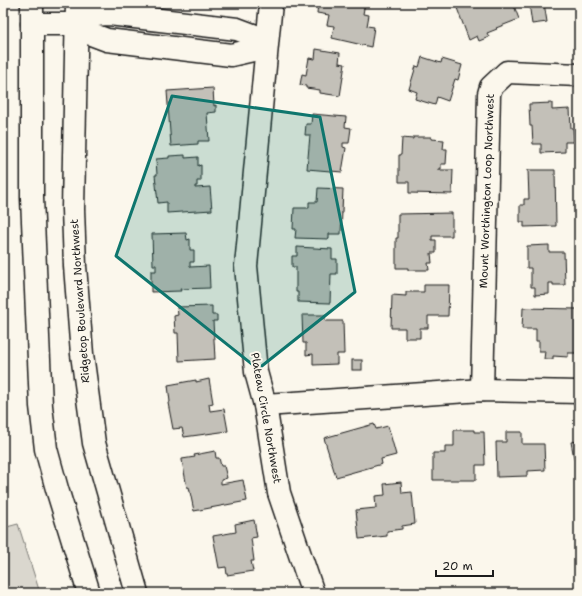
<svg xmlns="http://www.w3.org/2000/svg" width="582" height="596" font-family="'Shantell Sans',sans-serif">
  <rect width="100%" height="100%" fill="#fbf7ec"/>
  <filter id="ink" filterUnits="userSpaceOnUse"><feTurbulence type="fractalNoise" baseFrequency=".025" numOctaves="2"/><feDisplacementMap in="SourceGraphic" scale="8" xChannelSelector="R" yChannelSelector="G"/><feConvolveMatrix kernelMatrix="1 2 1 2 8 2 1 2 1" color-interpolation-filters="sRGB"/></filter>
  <g filter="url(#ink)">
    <polygon fill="#dad7ce" stroke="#7b7a75" points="18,524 40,593 3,593 3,528"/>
    <g fill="#c3c0b8" stroke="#1c1c1c">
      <polygon points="318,3 365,3 363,14 369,15 367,26 374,27 371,47 332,38 334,26 327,25 329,15 317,13"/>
      <polygon points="464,3 513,3 519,19 496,28 497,29 487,33 489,37 479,41 477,36 469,40 457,8 465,5"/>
      <polygon points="529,3 544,3 547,22 532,24"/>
      <polygon points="316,49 340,53 339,63 345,64 340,96 320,93 320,90 306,88 306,86 300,85 302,74 306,75 309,58 315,59"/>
      <polygon points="422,57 441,63 442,59 462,65 458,80 455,79 448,101 437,97 435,105 415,99 417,92 409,89 416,66 419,67"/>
      <polygon points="213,88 214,106 216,105 216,112 207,113 209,141 198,141 198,144 171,146 167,91"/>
      <polygon points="552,103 552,110 570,109 571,128 573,128 574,142 565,142 565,152 541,153 541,144 533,144 532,126 530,126 529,104"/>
      <polygon points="312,114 346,117 345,127 351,128 349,143 343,143 343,147 346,148 342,172 307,169 310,135 305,135 306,124 311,124"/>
      <polygon points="413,137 431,137 431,139 444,140 443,149 447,149 446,164 441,164 441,169 438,169 438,170 453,170 452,194 409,193 409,182 399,182 399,155 401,155 402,138 413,139"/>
      <polygon points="185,155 185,158 198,157 198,166 201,165 201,181 197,181 197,186 195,186 195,188 210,187 212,210 167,213 167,202 158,203 155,175 157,175 156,159 169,158 169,156"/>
      <polygon points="528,170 555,170 556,226 524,227 524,222 520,222 520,205 524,205 524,199 529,199"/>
      <polygon points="318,188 343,189 341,234 329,234 329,239 295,238 296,229 293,229 294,208 309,208 309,202 317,202"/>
      <polygon points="452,213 452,236 432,236 432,240 436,240 436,253 431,253 432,263 428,263 429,270 408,270 408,268 396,268 396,238 398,238 398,214"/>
      <polygon points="186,233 187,240 190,239 190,250 194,250 194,262 190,262 190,267 209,266 210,288 180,289 181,291 151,292 151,271 156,271 156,265 153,265 152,234"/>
      <polygon points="549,245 549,252 564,252 565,285 553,285 553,283 549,283 549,294 535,295 535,287 531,287 531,268 527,268 527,246"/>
      <polygon points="297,247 332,249 332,259 337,259 337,274 331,274 330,303 298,302 298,292 296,292 296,267 292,267 292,256 297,256"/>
      <polygon points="424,285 449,285 448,316 428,316 428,328 420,328 420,338 405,338 405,328 391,328 392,295 406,296 406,292 424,292"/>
      <polygon points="212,306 212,315 217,315 217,321 213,321 215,359 179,361 178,333 175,333 174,316 178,315 177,307"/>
      <polygon points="523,308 578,309 577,353 568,353 568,357 553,356 553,359 544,359 545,351 539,351 539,341 536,341 536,329 522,329"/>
      <polygon points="302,315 325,315 325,321 343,321 344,354 337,354 337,364 313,365 313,354 306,355 306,343 303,343"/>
      <rect x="352" y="360" width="10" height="10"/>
      <polygon points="209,379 213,403 209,404 210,411 224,409 228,431 184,437 182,428 173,429 168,403 170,402 168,385 196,380 196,382"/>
      <polygon points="374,424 376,429 388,426 396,455 381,459 382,464 336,477 324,438"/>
      <polygon points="454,430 474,430 474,432 484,432 485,465 476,465 476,480 433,480 433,453 445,453 445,446 454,446"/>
      <polygon points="506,432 522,432 522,444 544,444 545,470 527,471 527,476 497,477 496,442 506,442"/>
      <polygon points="579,441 579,474 577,474 571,442"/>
      <polygon points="215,451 216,458 219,458 221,466 224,466 227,478 221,480 221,484 243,480 247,501 194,511 189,487 187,488 182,460 182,459 195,457 194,455"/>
      <polygon points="401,482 402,493 412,492 415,524 402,526 402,529 387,531 387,536 359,539 356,510 376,508 375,496 385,495 384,484"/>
      <polygon points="254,520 257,537 251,538 254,561 251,561 253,571 227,575 226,567 219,568 213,536 236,532 235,524"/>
    </g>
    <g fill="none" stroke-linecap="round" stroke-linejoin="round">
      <defs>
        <g id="minor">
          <polyline points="271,3 246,266 256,372 265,405 279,493 313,593"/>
          <polyline points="32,24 76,24 93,15 109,14 237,29 253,35 266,47"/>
          <polyline points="76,24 91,34 107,40 231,55 266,47"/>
          <polyline points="482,390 489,94 491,87 507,72 579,75"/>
          <polyline points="265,405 482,390 579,392"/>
        </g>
        <g id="major">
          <polyline points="32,3 32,198 41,406 46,449 57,489 89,593"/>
          <polyline points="77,3 73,209 75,266 82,354 94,443 137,593"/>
        </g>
      </defs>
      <use href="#minor" stroke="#1c1c1c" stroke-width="25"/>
      <use href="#major" stroke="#1c1c1c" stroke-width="25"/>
      <use href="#minor" stroke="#fbf7ec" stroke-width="22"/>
      <use href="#major" stroke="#fbf7ec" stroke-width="22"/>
    </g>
  </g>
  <path fill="#0f766e" fill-opacity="0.2" stroke="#0f766e" stroke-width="3" stroke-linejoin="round" d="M172,96l148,21 35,175 -97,77 -142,-113z"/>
  <g text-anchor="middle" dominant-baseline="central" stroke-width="4" stroke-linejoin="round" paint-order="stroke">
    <g font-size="11" fill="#1c1c1c" stroke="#fbf7ec">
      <text transform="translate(487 191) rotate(-88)">Mount Worthington Loop Northwest</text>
      <text transform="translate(80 301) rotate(-94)">Ridgetop Boulevard Northwest</text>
      <text transform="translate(266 418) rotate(80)">Plateau Circle Northwest</text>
    </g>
  </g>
  <rect width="582" height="596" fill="none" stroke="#fbf7ec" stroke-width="16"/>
  <rect x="8" y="8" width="566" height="580" fill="none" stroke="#1c1c1c" stroke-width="1.5" filter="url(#ink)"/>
  <path d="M436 570v6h57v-6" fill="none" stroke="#1c1c1c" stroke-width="2"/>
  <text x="442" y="570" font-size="12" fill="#1c1c1c" stroke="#fbf7ec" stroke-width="3" paint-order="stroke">20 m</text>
</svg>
